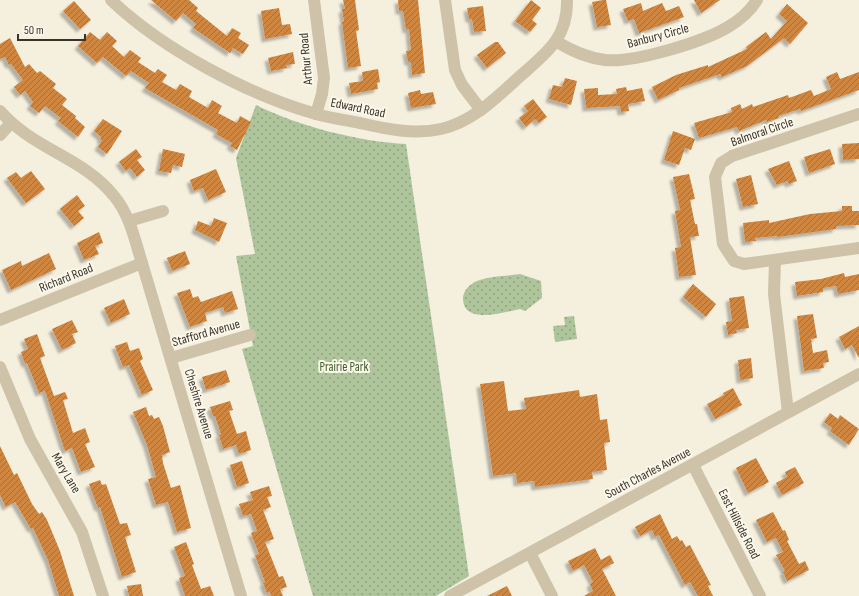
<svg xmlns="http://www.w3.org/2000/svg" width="859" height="596" font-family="'Sofia Sans Condensed',sans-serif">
  <defs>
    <pattern id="park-dots" width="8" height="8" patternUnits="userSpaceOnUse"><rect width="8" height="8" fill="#aec59c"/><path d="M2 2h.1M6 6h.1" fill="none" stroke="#8fa17f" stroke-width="1.8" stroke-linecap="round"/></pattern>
    <pattern id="building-hatch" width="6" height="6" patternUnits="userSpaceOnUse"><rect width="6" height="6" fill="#cf8641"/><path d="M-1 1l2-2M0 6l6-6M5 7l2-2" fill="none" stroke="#a96e36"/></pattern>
    <filter id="shadow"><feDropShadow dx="-3.5" dy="3.5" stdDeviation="1" flood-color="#0004"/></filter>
  </defs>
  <rect width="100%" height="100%" fill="#f5efde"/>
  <g fill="url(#park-dots)">
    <path d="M256,105c42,21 104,37 150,39l63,432 -33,20h-123l-71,-247 11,-3 -17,-90 19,-2 -19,-96z"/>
    <path d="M520,274l21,7 1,17 -17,13 -5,-2c-16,3 -58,17 -57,-12 1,-7 7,-13 14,-16 12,-5 30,-5 43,-7z"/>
    <polygon points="574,316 577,339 555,342 553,326 565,325 564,317"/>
  </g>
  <g fill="url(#building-hatch)" filter="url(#shadow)">
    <polygon points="151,0 189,0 198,8 196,11 227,36 232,28 241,33 238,38 249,45 243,54 233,48 230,53 193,28 196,24 183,13 176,21"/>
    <polygon points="343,0 355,0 359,30 356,31 361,66 348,68 342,22 344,21 342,9 345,9"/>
    <polygon points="398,0 418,0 425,73 412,75 411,62 408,62 406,51 411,50 409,29 406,30 403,11 399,11"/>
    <polygon points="531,0 541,8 532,20 537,24 530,32 515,21"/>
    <polygon points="603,0 606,0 611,25 597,27 592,2"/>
    <polygon points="694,0 720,0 701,13"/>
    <polygon points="74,1 91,20 80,29 63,11"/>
    <polygon points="641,3 643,11 662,3 666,11 679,6 684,17 639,33 634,19 628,21 623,9"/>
    <polygon points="787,4 808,23 790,44 784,38 747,66 722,77 720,74 679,88 679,90 658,100 652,87 676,75 708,65 708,67 747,49 746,47 766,32 771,39 787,21 779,14"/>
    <polygon points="483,6 486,31 474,32 472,19 469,19 467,8"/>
    <polygon points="279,8 282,25 290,24 292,34 265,39 261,11"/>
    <polygon points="90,32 100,40 107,32 117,41 112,46 124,57 130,50 141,58 138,62 155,73 158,69 167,75 162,82 176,90 180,84 192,91 189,97 208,108 212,100 222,106 218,113 237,123 240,116 251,122 237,150 230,146 232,143 216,134 218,130 145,88 149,83 131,71 126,76 103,57 97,63 78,46"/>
    <polygon points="10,38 25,67 29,64 37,73 40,71 56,84 53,88 67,99 62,105 76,116 75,118 85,127 78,137 58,121 61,118 45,106 39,113 30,106 33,102 25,91 20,95 14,87 23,80 11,64 9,65 5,57 0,59 0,44"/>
    <polygon points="495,42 498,42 506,53 487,68 477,55"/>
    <polygon points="293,52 295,64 286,65 287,68 271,71 268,58"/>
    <polygon points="378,69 380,82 377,83 378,89 351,94 349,83 363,81 362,72"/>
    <polygon points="837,72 840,79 859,72 859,90 801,111 800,109 778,116 779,118 767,122 766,120 739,131 737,127 699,138 694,123 732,112 731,108 740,104 742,109 752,104 753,107 788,95 789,98 811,90 814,96 831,89 826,77"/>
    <polygon points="565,78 577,81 571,105 549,99 553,85 562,87"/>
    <polygon points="626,87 627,91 642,88 645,101 628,104 629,111 621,112 620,106 586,108 584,89 598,88 598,95 617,94 616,89"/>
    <polygon points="420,90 421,94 433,92 436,104 411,108 408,93"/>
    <polygon points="533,99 547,117 539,123 535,119 526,127 519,118 528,111 524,106"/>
    <polygon points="103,119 122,131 107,154 98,147 102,140 100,139 101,137 94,131"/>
    <polygon points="673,131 695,139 691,150 685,148 679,165 664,160"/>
    <polygon points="859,143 859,159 843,160 842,144"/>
    <polygon points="136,149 142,157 137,160 145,170 137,177 130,168 126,171 119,162"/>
    <polygon points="163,149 185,154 182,167 173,165 171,173 159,171"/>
    <polygon points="830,149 835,164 809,173 804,157"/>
    <polygon points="789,161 797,181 789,184 787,181 777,185 768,169"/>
    <polygon points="216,169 226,192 208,200 203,188 194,191 190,180"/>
    <polygon points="31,171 45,189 26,203 7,178 16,172 21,178"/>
    <polygon points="689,174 695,199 690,200 695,224 697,224 699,236 690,237 696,275 679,277 675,248 681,247 675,211 680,210 673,177"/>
    <polygon points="751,175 758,204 743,207 736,179"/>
    <polygon points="77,195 85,206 78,211 84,218 74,226 60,209"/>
    <polygon points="842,206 852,206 852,211 859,211 859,225 836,226 836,229 778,237 777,236 755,238 756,241 745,242 743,223 769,220 769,223 810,214 842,211"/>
    <polygon points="214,218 227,223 219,242 195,230 198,221 211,226"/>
    <polygon points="99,232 103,243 95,246 99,254 84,260 77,243"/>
    <polygon points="185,251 190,264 172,271 167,258"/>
    <polygon points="49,253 56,269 11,290 2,270 21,261 22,266"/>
    <polygon points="844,273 845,277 859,274 859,290 838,294 836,286 823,288 823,292 797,296 795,282 821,279"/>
    <polygon points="693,284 716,304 706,317 683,297"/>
    <polygon points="190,289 193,298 198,296 201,302 232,291 238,309 225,313 223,307 205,313 207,321 190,327 177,293"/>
    <polygon points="744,296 749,328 736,330 737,333 728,335 726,322 732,321 729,298"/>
    <polygon points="124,299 130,314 111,323 104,308"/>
    <polygon points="813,314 817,338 811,339 813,353 827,350 829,362 823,363 824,368 804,371 797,316"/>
    <polygon points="72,320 78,332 72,334 76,343 62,350 52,329"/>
    <polygon points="859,326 859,358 852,345 845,349 839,337"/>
    <polygon points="37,334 45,356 40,358 54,396 65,392 68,399 63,400 73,433 85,428 90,442 85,444 95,467 81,472 72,448 65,451 45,391 39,393 27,363 25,364 21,352 28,349 24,339"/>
    <polygon points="127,342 130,351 139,348 143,359 140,361 153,390 142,395 129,365 123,367 115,346"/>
    <polygon points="751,358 753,378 740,380 738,360"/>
    <polygon points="226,370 230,382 206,390 202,377"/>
    <polygon points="504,381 508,411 526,409 524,398 579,390 580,397 597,394 600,420 607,419 610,442 604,443 607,470 592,472 593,479 535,487 534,481 517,483 516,473 493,476 480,384"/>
    <polygon points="733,388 742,405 715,419 707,404 724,395 723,393"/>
    <polygon points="230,401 233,410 229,411 237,434 246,431 251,450 239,454 236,445 223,449 219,435 221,434 215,416 213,416 210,407"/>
    <polygon points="146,407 149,416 152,415 154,419 159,417 163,426 170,452 162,455 163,463 171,488 180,485 191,528 177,532 168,502 156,505 148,479 156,477 147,445 133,412"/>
    <polygon points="830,413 838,419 840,415 859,429 849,445 830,431 832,428 824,422"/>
    <polygon points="0,446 14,475 17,473 32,504 39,514 42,512 47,520 60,551 74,596 59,596 48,560 33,528 31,529 15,502 6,507 0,495"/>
    <polygon points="756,458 769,482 748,493 736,468"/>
    <polygon points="242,461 249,483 237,487 230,465"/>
    <polygon points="795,467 804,483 782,495 776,483 787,477 785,472"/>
    <polygon points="100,480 102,485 106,484 120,524 127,523 131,535 125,537 136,572 122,577 100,507 98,508 89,484"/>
    <polygon points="269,486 272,496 267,497 271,507 263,510 274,539 265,542 279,577 283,576 287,587 280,589 283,596 271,596 270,592 267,593 263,583 265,582 255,555 259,554 251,533 257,531 251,514 243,516 239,504 253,500 250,492"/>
    <polygon points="773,512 783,531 785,530 789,540 787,541 799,564 805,561 809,570 787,581 783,572 785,571 776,555 783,552 776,538 767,542 756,520"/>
    <polygon points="660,514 672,539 677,536 680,541 682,540 686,547 690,545 711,585 708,586 713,596 698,596 690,582 685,585 659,535 655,537 652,530 640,536 635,527"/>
    <polygon points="186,542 194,564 192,565 201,589 210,586 214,596 185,596 179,578 185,576 174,547"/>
    <polygon points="595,548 601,560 610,555 614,563 602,569 616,596 584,596 593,591 590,584 593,582 584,565 573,571 568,561"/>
    <polygon points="141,584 143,596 129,596 127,586"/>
    <polygon points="507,586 512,596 487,596"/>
  </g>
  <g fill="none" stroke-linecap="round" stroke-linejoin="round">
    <g stroke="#cec3a8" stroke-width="12">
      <path d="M111,0c50,48 137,95 205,114 14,4 29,6 44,9 26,6 54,12 81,6 31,-7 54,-30 77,-51 27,-24 50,-39 49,-78"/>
      <polyline points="314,0 324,78 322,94 316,114"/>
      <polyline points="445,0 455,70 462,85 481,110"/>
      <path d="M557,42c15,9 30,16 48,18 29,3 98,-18 123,-33 12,-7 22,-16 29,-27"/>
      <path d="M0,111c34,39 83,46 114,85 16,19 21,45 28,67l99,333"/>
      <polyline points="859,114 732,156 721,163 715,177 723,244 734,261 744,264 859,248"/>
      <polyline points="0,135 11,123"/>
      <polyline points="129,221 163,211"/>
      <polyline points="775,260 774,294 788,412"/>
      <polyline points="0,320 142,263"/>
      <polyline points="171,358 250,335"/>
      <polyline points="0,367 30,439 82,532 103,596"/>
      <polyline points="693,465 760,596"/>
      <polyline points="530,553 552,596"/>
      <polyline points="450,596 859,374"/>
    </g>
  </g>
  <g text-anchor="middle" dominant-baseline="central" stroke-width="4" stroke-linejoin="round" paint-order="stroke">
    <g font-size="13" fill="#3a3329" stroke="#fbf8eb">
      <text transform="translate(658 36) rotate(-15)">Banbury Circle</text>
      <text transform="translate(306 59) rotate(-95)">Arthur Road</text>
      <text transform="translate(358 108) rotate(12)">Edward Road</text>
      <text transform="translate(762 132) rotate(-19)">Balmoral Circle</text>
      <text transform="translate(66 278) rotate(-22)">Richard Road</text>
      <text transform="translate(206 333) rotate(-16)">Stafford Avenue</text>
      <text transform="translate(199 404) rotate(73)">Cheshire Avenue</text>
      <text transform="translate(66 473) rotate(59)">Mary Lane</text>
      <text transform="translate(648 473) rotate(-28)">South Charles Avenue</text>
      <text transform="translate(739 524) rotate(63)">East Hillside Road</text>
    </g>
    <g font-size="13" fill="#3e5b2a" stroke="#fbf8eb">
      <text x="344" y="367">Prairie Park</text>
    </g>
  </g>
  <path d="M18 34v6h67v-6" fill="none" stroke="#3a3329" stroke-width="2"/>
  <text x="24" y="34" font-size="12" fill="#3a3329" stroke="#fbf8eb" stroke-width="3" paint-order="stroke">50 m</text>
</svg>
